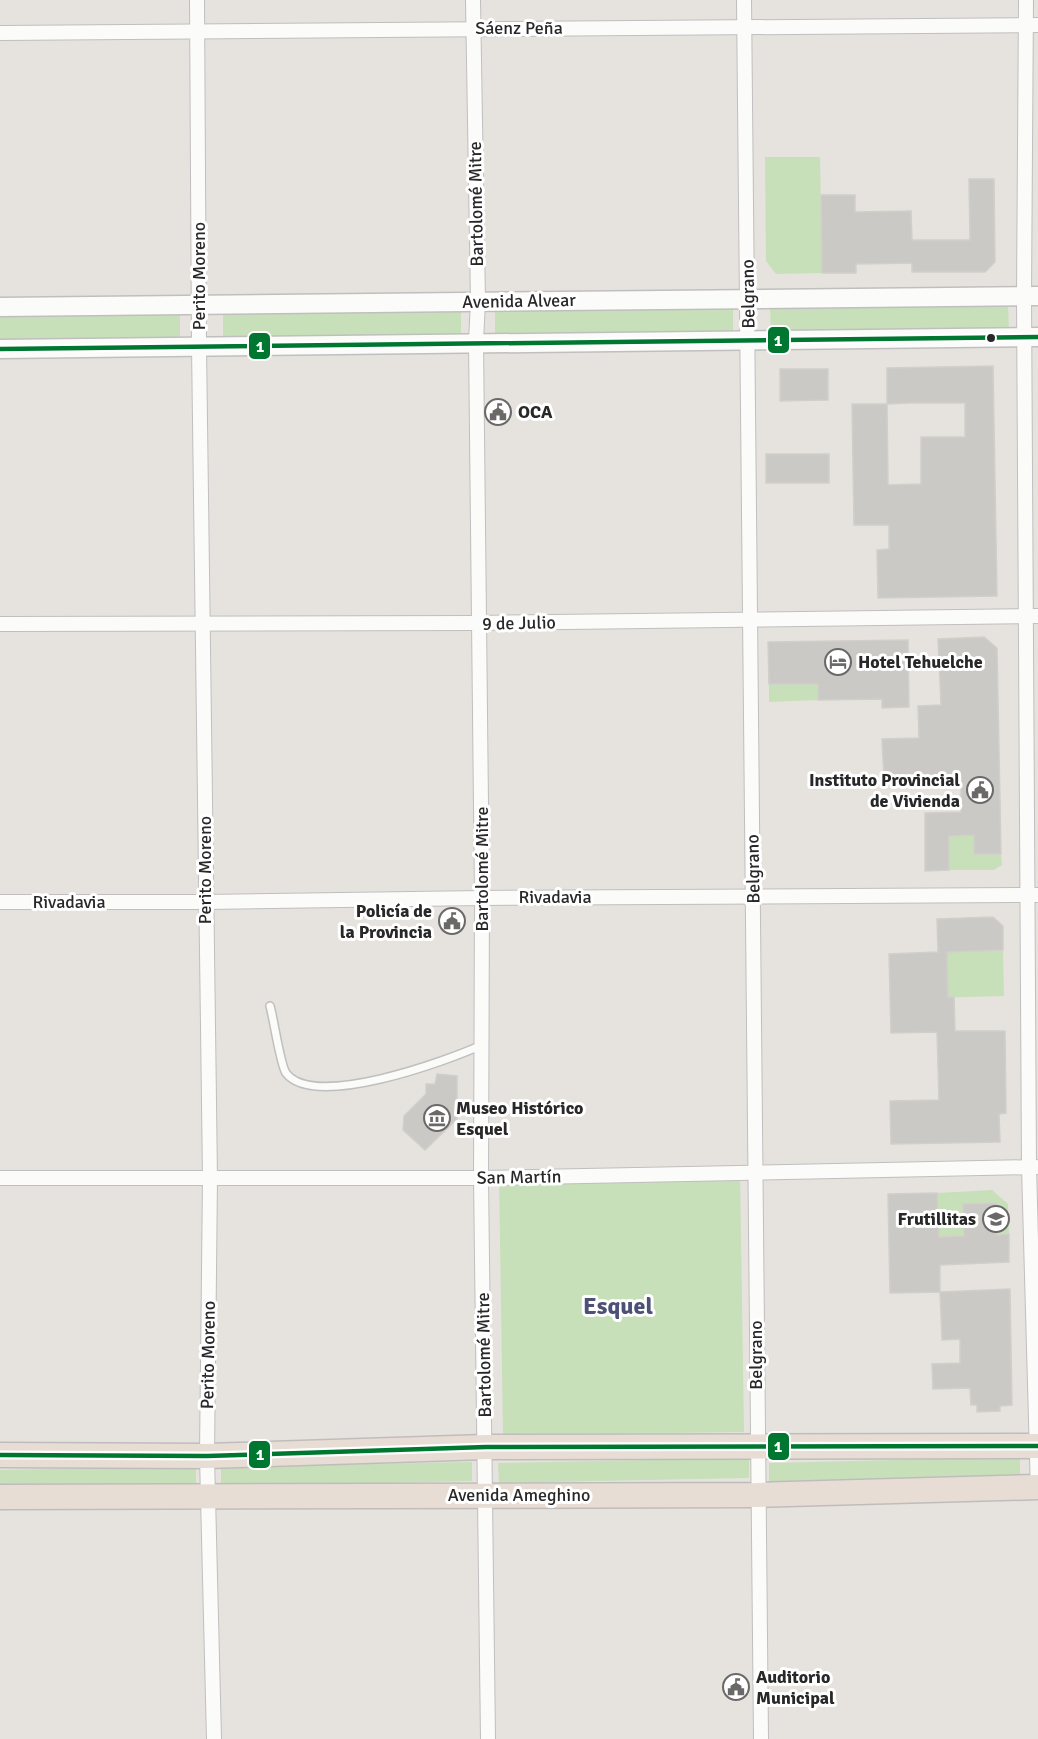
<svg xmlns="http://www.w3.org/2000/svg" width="1038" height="1739" font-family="Signika,sans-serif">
  <rect width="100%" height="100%" fill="#e6e3de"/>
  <g fill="#c7e0b9">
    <polygon points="765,157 820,157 822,273 776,274 766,261"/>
    <polygon points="1008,304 1009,330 771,333 770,307"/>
    <polygon points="733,307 733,334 495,336 495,310"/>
    <polygon points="461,309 461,336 223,338 223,312"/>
    <polygon points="180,312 180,339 0,341 0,314"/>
    <polygon points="818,683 818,700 769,702 769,684"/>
    <polygon points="974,835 975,854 1001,854 1002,865 994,870 949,870 949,836"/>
    <polygon points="1003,950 1004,996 890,999 947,980 947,952"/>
    <polygon points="740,1172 744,1432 503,1435 499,1175"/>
    <polygon points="992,1190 1008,1204 1009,1234 997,1235 995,1203 963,1204 964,1236 939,1237 937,1193"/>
    <polygon points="1020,1457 1020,1477 769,1482 769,1463"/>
    <polygon points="749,1458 749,1478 499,1483 498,1463"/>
    <polygon points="472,1462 472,1481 221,1487 221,1467"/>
    <polygon points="196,1466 196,1485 0,1489 0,1470"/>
  </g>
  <g fill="#cbc9c5" stroke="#d1cfca" stroke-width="1.5" fill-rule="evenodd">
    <polygon points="969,179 994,179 995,262 985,272 912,272 912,263 856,264 856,273 822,273 821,195 855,195 855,212 911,211 912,240 970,240"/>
    <path d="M993,366l4,230 -119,2 -1,-48 12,-1v-24h-35l-2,-121h35v-36zM909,403h56v34h-44v47l-33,1 -1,-81z"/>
    <polygon points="780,369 828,369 828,400 780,401"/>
    <rect x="766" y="454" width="63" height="29"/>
    <polygon points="984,637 997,648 1001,854 974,854 974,835 949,836 949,870 925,871 925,813 961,812 961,776 884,778 882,739 919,738 918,706 941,705 938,639"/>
    <polygon points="908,640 909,707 882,708 882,699 818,700 818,684 769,684 768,642"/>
    <polygon points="993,917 1003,926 1003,950 947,952 948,997 954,997 955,1031 1005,1031 1006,1113 999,1114 1000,1142 891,1144 890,1101 939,1100 937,1032 891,1033 889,954 938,952 937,919"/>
    <polygon points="437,1074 457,1076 457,1119 425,1150 403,1130 404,1116 426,1094 426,1084 435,1084"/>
    <polygon points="937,1193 939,1237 964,1236 963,1204 996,1203 997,1235 1009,1234 1009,1262 940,1265 940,1292 890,1293 888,1194"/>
    <polygon points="1010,1289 1012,1405 1000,1406 1000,1411 977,1412 977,1405 971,1405 970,1388 933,1389 932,1364 960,1363 960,1339 942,1340 940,1292"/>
  </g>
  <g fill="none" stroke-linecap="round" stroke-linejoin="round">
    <defs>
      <path id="lane" d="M270,1006c4,14 10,58 16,67 28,37 160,-12 196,-28"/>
      <g id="street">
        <polyline points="197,0 199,345 210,1178 207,1456 214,1739"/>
        <polyline points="473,0 478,302 476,341 482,898 481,1178 488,1739"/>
        <polyline points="744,0 761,1739"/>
        <polyline points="1026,0 1024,296 1029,1167 1038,1492"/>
        <polyline points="0,33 1038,25"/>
        <polyline points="0,624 478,623 1038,616"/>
        <polyline points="0,902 205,902 482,898 1038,895"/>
        <polyline points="0,1178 481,1178 1036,1167"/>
      </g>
      <g id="secondary">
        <polyline points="0,307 1038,296"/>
        <path d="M0,349c346,-6 692,-9 1038,-12"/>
      </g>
      <g id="highway">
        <polyline points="0,1455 207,1456 486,1447 1038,1446"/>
        <polyline points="0,1497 757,1495 1038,1487"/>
      </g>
    </defs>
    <use href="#lane" stroke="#c0bfbf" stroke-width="10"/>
    <use href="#street" stroke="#c0bfbf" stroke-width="16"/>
    <use href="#secondary" stroke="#c0bfbf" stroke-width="21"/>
    <use href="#highway" stroke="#bfbdbc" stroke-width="27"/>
    <use href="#lane" stroke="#fbfbfa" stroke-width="7"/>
    <use href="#street" stroke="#fbfbfa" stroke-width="14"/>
    <use href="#secondary" stroke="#fbfbfa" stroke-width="18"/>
    <use href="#highway" stroke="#e7ddd4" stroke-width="24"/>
    <defs>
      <g id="bus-1">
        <polyline points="0,349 1038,337"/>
        <polyline points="0,1455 207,1456 486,1447 1038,1446"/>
      </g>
    </defs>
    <use href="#bus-1" stroke="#fff" stroke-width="9"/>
    <use href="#bus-1" stroke="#007731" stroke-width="4.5"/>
  </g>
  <defs>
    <symbol id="civic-ring" viewBox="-11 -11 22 22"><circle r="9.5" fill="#fff" stroke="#6a6968" stroke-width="1.5"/><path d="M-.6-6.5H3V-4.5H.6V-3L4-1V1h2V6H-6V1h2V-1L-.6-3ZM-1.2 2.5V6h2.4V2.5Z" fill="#6a6968"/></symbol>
    <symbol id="hotel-ring" viewBox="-11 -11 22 22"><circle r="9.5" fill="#fff" stroke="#6a6968" stroke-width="1.5"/><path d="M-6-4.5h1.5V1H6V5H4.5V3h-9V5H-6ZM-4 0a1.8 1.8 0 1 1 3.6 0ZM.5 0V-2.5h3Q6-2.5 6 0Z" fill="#6a6968"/></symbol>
    <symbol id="museum-ring" viewBox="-11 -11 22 22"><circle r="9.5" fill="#fff" stroke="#6a6968" stroke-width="1.5"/><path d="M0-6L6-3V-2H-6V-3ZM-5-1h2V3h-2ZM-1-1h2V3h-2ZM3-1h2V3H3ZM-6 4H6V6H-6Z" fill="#6a6968"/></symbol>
    <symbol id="school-ring" viewBox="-11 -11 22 22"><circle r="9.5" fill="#fff" stroke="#6a6968" stroke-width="1.5"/><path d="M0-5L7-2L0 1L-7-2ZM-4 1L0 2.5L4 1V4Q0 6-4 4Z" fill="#6a6968"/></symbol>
  </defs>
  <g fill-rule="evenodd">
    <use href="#civic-ring" x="483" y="397" width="30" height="30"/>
    <use href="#hotel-ring" x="823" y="647" width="30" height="30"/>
    <use href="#civic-ring" x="965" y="775" width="30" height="30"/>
    <use href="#civic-ring" x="437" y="906" width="30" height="30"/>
    <use href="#museum-ring" x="422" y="1103" width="30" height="30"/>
    <use href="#school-ring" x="981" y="1204" width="30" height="30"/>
    <use href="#civic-ring" x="721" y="1672" width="30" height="30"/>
  </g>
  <circle fill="#282828" stroke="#fff" stroke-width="2" cx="991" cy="338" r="5"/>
  <g text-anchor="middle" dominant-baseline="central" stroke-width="6" stroke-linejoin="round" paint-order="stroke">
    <g font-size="18" fill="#282828" stroke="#fff">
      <text x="519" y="28">Sáenz Peña</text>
      <text transform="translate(476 204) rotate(-91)">Bartolomé Mitre</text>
      <text transform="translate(199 276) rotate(-90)">Perito Moreno</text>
      <text transform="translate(748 294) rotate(-91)">Belgrano</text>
      <text transform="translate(519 301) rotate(-1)">Avenida Alvear</text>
      <text transform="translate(519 623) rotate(-1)">9 de Julio</text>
      <text transform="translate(482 869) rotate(-90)">Bartolomé Mitre</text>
      <text transform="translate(753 869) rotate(-91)">Belgrano</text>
      <text transform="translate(205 870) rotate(-90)">Perito Moreno</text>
      <text x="555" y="897">Rivadavia</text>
      <text x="69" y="902">Rivadavia</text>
      <text transform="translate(519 1177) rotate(-1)">San Martín</text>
      <text transform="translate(208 1355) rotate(-89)">Perito Moreno</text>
      <text transform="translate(484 1355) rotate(-91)">Bartolomé Mitre</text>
      <text transform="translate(756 1355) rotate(-90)">Belgrano</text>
      <text x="519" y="1495">Avenida Ameghino</text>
    </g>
    <g font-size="18" font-weight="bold" fill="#282828" stroke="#fff" text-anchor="start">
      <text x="518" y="412">OCA</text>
      <text x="858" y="662">Hotel Tehuelche</text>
      <text x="960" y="780" text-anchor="end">Instituto Provincial<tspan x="960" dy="21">de Vivienda</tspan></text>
      <text x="432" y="911" text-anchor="end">Policía de<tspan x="432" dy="21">la Provincia</tspan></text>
      <text x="456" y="1108">Museo Histórico<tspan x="456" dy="21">Esquel</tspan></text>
      <text x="976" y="1219" text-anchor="end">Frutillitas</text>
      <text x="756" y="1677">Auditorio<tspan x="756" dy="21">Municipal</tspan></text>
    </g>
    <g font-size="24" font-weight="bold" fill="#4c5175" stroke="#fff">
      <text x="618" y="1306">Esquel</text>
    </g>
  </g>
  <g stroke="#fff" stroke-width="2">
    <rect x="767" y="326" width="23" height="28" rx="6" fill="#007731"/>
    <rect x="248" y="332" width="23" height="28" rx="6" fill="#007731"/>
    <rect x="767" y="1432" width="23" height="29" rx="6" fill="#007731"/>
    <rect x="248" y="1440" width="23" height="29" rx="6" fill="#007731"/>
  </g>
  <g font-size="16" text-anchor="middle" font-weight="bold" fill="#fff">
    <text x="778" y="346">1</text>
    <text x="260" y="352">1</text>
    <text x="778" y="1452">1</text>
    <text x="260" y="1460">1</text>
  </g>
</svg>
